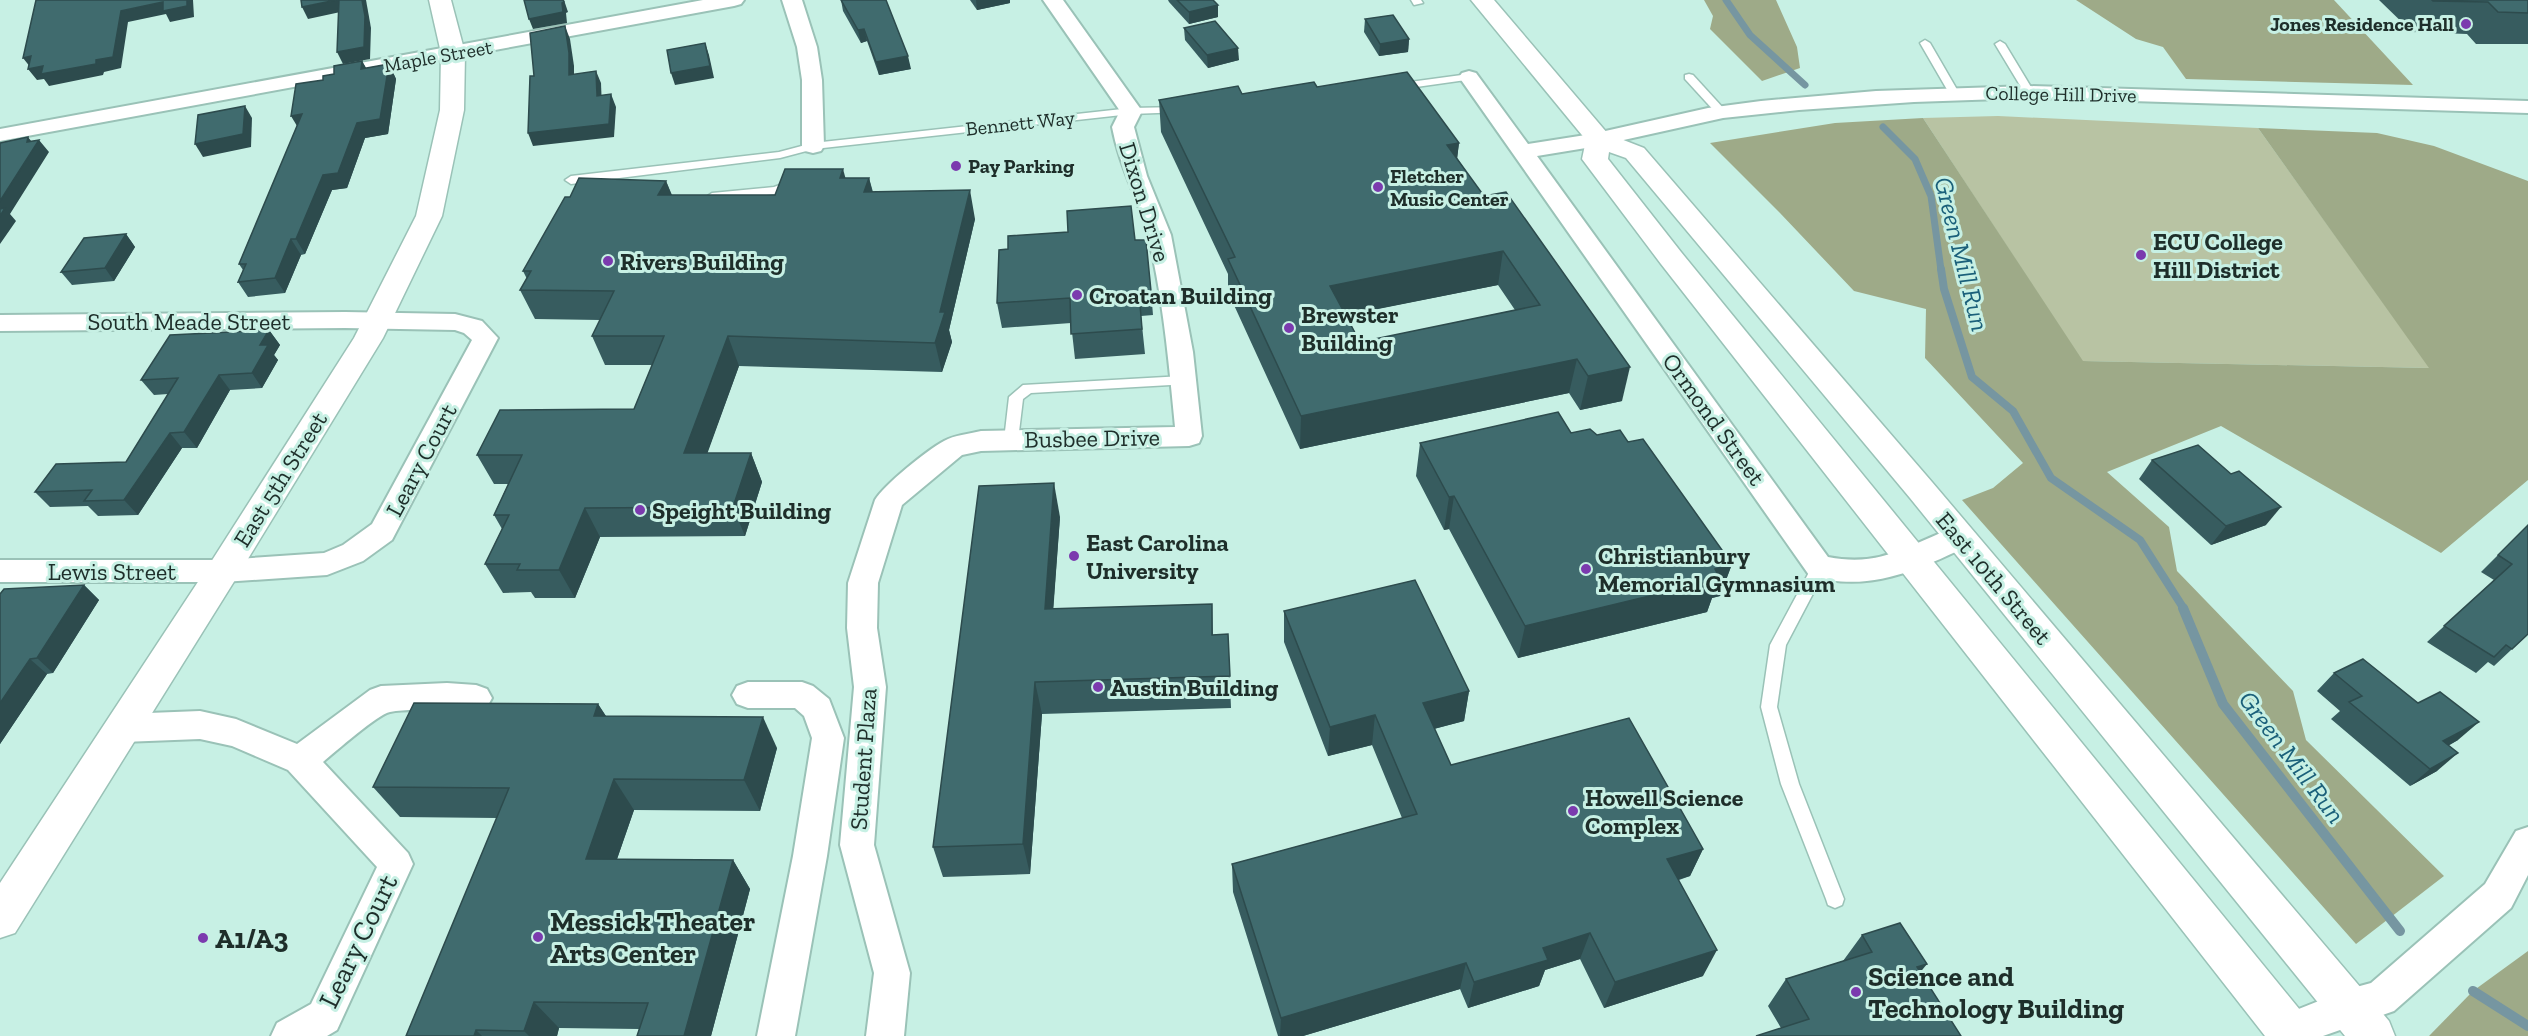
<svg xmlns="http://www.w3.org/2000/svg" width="2528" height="1036" font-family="'Zilla Slab',serif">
  <rect width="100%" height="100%" fill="#c7f0e4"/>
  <polygon fill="#b8c3a3" points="1998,116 2258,128 2430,368 2082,361 1923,118"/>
  <g fill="#9eaa88">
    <polygon points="1704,0 1776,0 1797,47 1800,68 1762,81 1710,29 1713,16"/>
    <polygon points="2076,0 2334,0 2413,85 2186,79 2163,47 2136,39"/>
    <polygon points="1923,118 2083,361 2429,368 2258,128 2377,133 2434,146 2528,181 2528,480 2441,553 2221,426 2107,472 2169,527 2177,571 2293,691 2306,740 2444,876 2356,944 1962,500 1993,488 2023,463 1925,358 1926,309 1854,291 1780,213 1710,143 1835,123"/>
    <polygon points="2528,951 2528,1036 2429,1036 2473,991"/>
  </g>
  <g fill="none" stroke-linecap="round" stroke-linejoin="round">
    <g stroke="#7696a1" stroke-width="7">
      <polyline points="1726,0 1750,35 1805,85"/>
      <polyline points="1883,127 1915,159 1931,196 1941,270"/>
    </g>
    <polyline stroke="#7696a1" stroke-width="8" points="1941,269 1944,289 1972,377 2013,411 2051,478 2140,540 2184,609"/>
    <g stroke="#7696a1" stroke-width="10">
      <polyline points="2183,608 2223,704 2400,931"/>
      <polyline points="2473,991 2528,1026"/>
    </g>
    <defs>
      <g id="lane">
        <polygon points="1411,0 1421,0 1423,3 1414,5"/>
        <polygon points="1925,40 1930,43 1959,93 1958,95 1950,95 1949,93 1920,43"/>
        <polygon points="2000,41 2005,44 2034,92 2033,94 2025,94 2024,92 1995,44"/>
        <polygon points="1469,74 1473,75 1473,79 1395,90 1390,87 1395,84"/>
        <polygon points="1689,74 1693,75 1725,110 1725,114 1717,114 1685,79 1685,75"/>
        <polygon points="1180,107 1186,110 1184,112 1131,114 814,149 780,158 571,184 565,180 571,176 779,152 813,143 1131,108"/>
        <polygon points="794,180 800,184 798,186 775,194 712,201 706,197 712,193 774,187"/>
        <polygon points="1183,376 1188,378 1190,381 1188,384 1031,393 1023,399 1018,440 1011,445 1004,440 1009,397 1023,385"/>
        <polygon points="1819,561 1824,563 1827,567 1786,645 1777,707 1799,784 1844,899 1842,905 1835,908 1828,905 1826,899 1781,784 1761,707 1770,645 1814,563"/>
      </g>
      <g id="street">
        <polygon points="703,0 744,0 741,4 734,6 0,141 0,129"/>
        <polygon points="782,0 802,0 817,47 822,80 824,146 821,151 813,153 805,151 802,146 802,80 797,47"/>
        <path d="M1043,0h20l79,111 -8,16 13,49 24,59 22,117 9,84 -3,7 -10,3 -208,5 -19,4 -60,50 -24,78 -1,45 9,59 -12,158 36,128 -6,63h-38l8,-63 -34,-128 14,-158 -7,-59 1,-45 27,-83c9,-15 52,-50 69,-59 10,-6 25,-7 37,-10l194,-4c-6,-62 -12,-130 -27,-191 -10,-37 -29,-71 -36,-109l8,-16z"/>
        <path d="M1469,71l7,2 52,71 64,-10 116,-26 53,-7 115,-10 153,-5 499,15v12l-499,-15 -115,4 -115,8 -76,8 -131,29 -55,9 291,401c58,11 82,-15 132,-31l10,3 4,8 -4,8c-52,25 -103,49 -161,30l-350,-498 3,-4z"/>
        <polygon points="345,312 455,314 482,321 498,338 392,540 363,561 327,575 223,582 0,582 0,560 223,560 324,553 343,545 372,524 472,340 464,333 455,330 345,328 0,331 0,315"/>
        <polygon points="748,682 802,682 813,686 829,699 844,738 827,856 795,1036 757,1036 793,856 812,738 804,716 795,708 748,708 737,704 732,695 737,686"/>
        <path d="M447,683l29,2 11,4 5,9 -5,9c-26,9 -68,-1 -97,5 -12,2 -55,40 -67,50l85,91 5,11 -76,166 -10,6h-56l6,-13 34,-19 66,-137 -89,-97 -56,-24 -32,-7 -77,3 -11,-4 -5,-10 5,-10 11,-4 77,-3 36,8 61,25 73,-54 11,-4z"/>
        <polygon points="2528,827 2528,875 2511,908 2394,1011 2323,1036 2272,1036 2270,1031 2276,1018 2349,989 2371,983 2485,884 2516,831"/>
      </g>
      <polygon id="secondary" points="429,0 451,0 465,53 464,110 442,216 383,338 235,580 15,933 0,938 0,883 211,562 354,338 416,216 440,110 441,53"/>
      <polygon id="primary" points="1471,0 1494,0 1608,134 1644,148 1932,482 2389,1021 2395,1036 2345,1036 1910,498 1626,158 1609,152 1608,159 1681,252 2309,1021 2315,1036 2265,1036 1661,264 1582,159 1586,140"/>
    </defs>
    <use href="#lane" stroke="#9ac2b7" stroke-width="3"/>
    <use href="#street" stroke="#9ac2b7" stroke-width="4"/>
    <use href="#secondary" stroke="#9ac2b7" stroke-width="3"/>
    <use href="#primary" stroke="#9ac2b7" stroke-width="3"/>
    <use href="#lane" fill="#fff" fill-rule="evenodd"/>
    <use href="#street" fill="#fff" fill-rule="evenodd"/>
    <use href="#secondary" fill="#fff" fill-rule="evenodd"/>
    <use href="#primary" fill="#fff" fill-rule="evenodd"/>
  </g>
  <g fill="#375c5f" fill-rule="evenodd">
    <polygon points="841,0 911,69 879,75 867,41 861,43 843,11"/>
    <polygon points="970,0 1010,0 1010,3 977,10"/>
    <polygon points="1168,0 1213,0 1218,5 1218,17 1189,24 1169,2"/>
    <polygon points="2379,0 2528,0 2528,44 2476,44 2467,34 2412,32"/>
    <polygon points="1365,19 1409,39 1408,52 1379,56 1364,32"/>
    <polygon points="1184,28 1239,60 1208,68 1185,40"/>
    <polygon points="362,61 366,68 389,64 396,79 388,134 365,138 347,188 332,190 305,254 301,255 285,293 248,297 238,282 243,270 239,264 334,74"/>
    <path d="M1317,87l142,56 -2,15 165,243 -42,9 -11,-17 -269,56 -72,-157v-18l-67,-142 -2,-32 83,-6zM1498,285l17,25 -155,32 -14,-27z"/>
    <polygon points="846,178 869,178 873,192 975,219 949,330 952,342 942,372 739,366 707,453 751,453 762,482 745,536 600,537 575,598 535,598 531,592 503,593 485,564 502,529 494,515 508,484 494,484 477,455 634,409 652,365 605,365 592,336 600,320 535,319 520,290 527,279 523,271 570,197 666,181 672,195 775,195"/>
    <polygon points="126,234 135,247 114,281 72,285 61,272"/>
    <polygon points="1135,240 1151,291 1153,315 1141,316 1145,354 1075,359 1071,323 1002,328 997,303"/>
    <polygon points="269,330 280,345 274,355 278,360 262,388 230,390 197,448 182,448 138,515 98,516 88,506 50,507 35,492 126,462 168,394 154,395 141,380"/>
    <polygon points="1571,433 1597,435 1628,442 1732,564 1720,596 1712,598 1707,612 1518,658 1449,529 1444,530 1416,476 1420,443"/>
    <polygon points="2152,460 2266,525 2211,545 2139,479"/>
    <polygon points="1060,517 1053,609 1212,604 1213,635 1228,634 1231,708 1042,714 1030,874 943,877 933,847"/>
    <polygon points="2528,525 2528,634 2494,666 2488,662 2476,673 2427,642 2494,580 2481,572"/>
    <polygon points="84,585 99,600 53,673 47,674 0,744 0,594"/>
    <polygon points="1284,611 1469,691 1464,721 1434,729 1451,765 1703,849 1690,876 1679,880 1703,976 1604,1008 1580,959 1545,970 1539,986 1468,1008 1460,989 1303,1036 1278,1036 1233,892 1232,864 1402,818 1372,745 1328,756 1284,642"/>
    <polygon points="2334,673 2458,740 2448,746 2437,771 2410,786 2331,719 2340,711 2317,691"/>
    <polygon points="598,704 606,716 777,748 760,811 634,810 617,859 733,860 750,889 711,1036 637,1036 639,1029 559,1028 557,1036 406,1036 497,818 400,817 373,787"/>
    <polygon points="1862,935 1920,972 1961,1036 1781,1028 1768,1006 1786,979 1843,961"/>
  </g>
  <g fill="#2d4b4d">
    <polygon points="187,0 193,0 194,17 170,22 166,14 128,22 121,68 104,72 103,75 49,86 44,79 37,80 28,69 31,68 23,58 31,56 96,60 121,11 163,2"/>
    <polygon points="336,0 340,0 345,11 308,19 302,7"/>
    <polygon points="362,0 366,0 371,28 370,59 343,64 337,52"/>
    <polygon points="563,0 564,0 568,12 566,13 567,23 533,29 529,19 562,3"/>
    <polygon points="976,0 1010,0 1010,3 977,10"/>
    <polygon points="1218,5 1218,17 1189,24 1189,12"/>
    <polygon points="565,26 570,39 574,66 574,88 569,75"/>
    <polygon points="864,29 867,41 861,43 858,30"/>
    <polygon points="1409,39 1408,52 1379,56 1380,44"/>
    <polygon points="705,43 709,55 714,78 675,85 671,73"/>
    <polygon points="1238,48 1239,60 1208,68 1207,55"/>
    <polygon points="908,56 911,69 879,75 876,62"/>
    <polygon points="362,61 370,75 361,69"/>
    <polygon points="389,64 396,79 388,134 365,138 347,188 332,190 305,254 296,239 323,175 357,123"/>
    <polygon points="596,71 601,83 602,109 597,96"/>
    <polygon points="611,94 616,107 614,137 533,146 528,133"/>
    <polygon points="245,106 252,118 251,147 203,157 195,144"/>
    <polygon points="302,114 300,131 291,116"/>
    <polygon points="28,137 35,146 39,140 49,152 10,214 16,221 0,244 0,201 27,142"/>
    <polygon points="1459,143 1455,176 1447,145"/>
    <polygon points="843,169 851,198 840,178"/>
    <polygon points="869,178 876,207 864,192"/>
    <polygon points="666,181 677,209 658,195"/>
    <polygon points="970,190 975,219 949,330 952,342 942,372 935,343 940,312"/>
    <polygon points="126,234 135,247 114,281 105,268"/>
    <polygon points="291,239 301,255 285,293 275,278"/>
    <polygon points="1503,251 1498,285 1328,319 1330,286"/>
    <polygon points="269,330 280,345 274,355 278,360 262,388 252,373 260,345"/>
    <polygon points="728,336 739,366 697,482 684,453"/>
    <polygon points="1577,359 1569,393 1300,449 1301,416"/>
    <polygon points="1630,367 1622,401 1580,410 1588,376"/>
    <polygon points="219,375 230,390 197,448 184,432"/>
    <polygon points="170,433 182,448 138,515 124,500"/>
    <polygon points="751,453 762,482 745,536 733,507"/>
    <polygon points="1054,483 1060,517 1051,641 1045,609"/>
    <polygon points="1454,496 1449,529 1444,530 1449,497"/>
    <polygon points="2281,507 2266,525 2211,545 2226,526"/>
    <polygon points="585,508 600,537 575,598 559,570"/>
    <polygon points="1732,564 1720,596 1712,598 1707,612 1518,658 1525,626"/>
    <polygon points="84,585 99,600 53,673 37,658"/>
    <polygon points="30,659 47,674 0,744 0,703"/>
    <polygon points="1035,682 1042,714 1030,874 1023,844"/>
    <polygon points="1469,691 1464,721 1418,733 1423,703"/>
    <polygon points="598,704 618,735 594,716"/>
    <polygon points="1375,715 1372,745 1328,756 1330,727"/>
    <polygon points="763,717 777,748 760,811 744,780"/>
    <polygon points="2479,722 2458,740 2423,759 2443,741"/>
    <polygon points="2458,753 2437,771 2410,786 2430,769"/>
    <polygon points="614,779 634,810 607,888 586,859"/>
    <polygon points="1703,849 1690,876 1655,886 1667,859"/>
    <polygon points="733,860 750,889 711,1036 684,1036"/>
    <polygon points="1590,933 1580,959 1545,970 1539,986 1468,1008 1474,982 1543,948"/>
    <polygon points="1717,950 1703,976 1604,1008 1615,982"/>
    <polygon points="1466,963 1460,989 1303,1036 1280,1036 1281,1018"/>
    <polygon points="1927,964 1905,991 1917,967"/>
    <polygon points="534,1002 559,1028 557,1036 529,1036 524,1031"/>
    <polygon points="476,1030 482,1036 474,1036"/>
  </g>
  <g fill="#406b6e" stroke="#2d4b4d" stroke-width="1.5" fill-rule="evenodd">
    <polygon points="36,0 187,0 187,6 163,11 163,2 121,11 113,57 96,60 96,64 41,74 43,66 28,69 31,56 23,58"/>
    <polygon points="301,0 336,0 302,7"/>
    <polygon points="339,0 362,0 365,16 364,47 337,52"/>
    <polygon points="524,0 563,0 564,2 562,3 563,12 529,19"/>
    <polygon points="841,0 886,0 908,56 876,62 864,29 858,30"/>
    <polygon points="1177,0 1213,0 1218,5 1189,12"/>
    <polygon points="2432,0 2528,0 2528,13 2498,12 2488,2 2433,1"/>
    <polygon points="1393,15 1409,39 1380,44 1365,19"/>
    <polygon points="1215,21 1238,48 1207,55 1184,28"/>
    <polygon points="565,26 569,53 569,75 596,71 597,96 611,94 609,124 528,133 530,76 534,76 530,33"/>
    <polygon points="705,43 710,66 671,73 667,50"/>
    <polygon points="362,61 361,69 389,64 380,119 357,123 338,173 323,175 296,239 291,239 275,278 238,282 246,264 239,264 302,114 291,116 296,84 323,80 323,76 334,74 334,66"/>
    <path d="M1407,72l52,71 -12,2 37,51 22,-4 124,175 -42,9 -11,-17 -276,57 -73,-157 7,-2 -76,-157 79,-14 4,8 72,-12 3,5zM1503,251l37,54 -180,37 -30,-56z"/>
    <polygon points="245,106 243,134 195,144 198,115"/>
    <polygon points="28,137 27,142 39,140 0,201 0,143"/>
    <polygon points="785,169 843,169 840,178 869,178 864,192 970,190 940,312 945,312 935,343 728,336 684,453 751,453 733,507 585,508 559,570 517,570 520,564 485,564 509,515 494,515 522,455 477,455 500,410 634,409 664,336 592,336 614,291 520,290 531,271 523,271 565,197 570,197 579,178 666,181 658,195 775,195"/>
    <polygon points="1131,206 1135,240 1146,240 1151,291 1139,292 1142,329 1071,334 1070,298 997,303 999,250 1008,249 1008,236 1068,232 1067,211"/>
    <polygon points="5,208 0,216 0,209"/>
    <polygon points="126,234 105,268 61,272 84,238"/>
    <polygon points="269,330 260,345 268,345 252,373 219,375 184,432 170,433 124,500 84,501 92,490 35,492 56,464 126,462 178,378 141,380 170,335"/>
    <polygon points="1558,412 1571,433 1590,429 1597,435 1620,430 1628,442 1643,439 1732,564 1715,569 1720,579 1525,626 1454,496 1449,497 1420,443"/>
    <polygon points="2198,445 2231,474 2239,471 2281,507 2226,526 2152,460"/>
    <polygon points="1054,483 1045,609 1212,604 1212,635 1228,634 1230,676 1035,682 1023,844 933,847 979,486"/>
    <polygon points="2528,525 2528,634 2512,649 2506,645 2494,657 2444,626 2512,564 2498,555"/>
    <polygon points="1415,580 1469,691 1423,703 1451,765 1629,718 1703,849 1667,859 1717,950 1615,982 1590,933 1543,948 1548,960 1474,982 1466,963 1281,1018 1232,864 1417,814 1375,715 1330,727 1284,611"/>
    <polygon points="84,585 37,658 30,659 0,703 0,594 4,589"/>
    <polygon points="2363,659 2418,703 2440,692 2479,722 2443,741 2458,753 2430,769 2349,702 2362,696 2334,673"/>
    <polygon points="414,703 598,704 594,716 763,717 744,780 614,779 586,859 733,860 684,1036 637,1036 648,1003 534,1002 524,1031 476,1030 474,1036 406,1036 509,788 373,787"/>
    <polygon points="1900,923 1927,964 1917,967 1961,1036 1756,1036 1809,1019 1786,979 1872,952 1862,935"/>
  </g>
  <g fill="#7b3aae" stroke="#c7f0e4" stroke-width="2">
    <circle cx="2466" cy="24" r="6"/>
    <circle cx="956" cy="166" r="6"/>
    <circle cx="1378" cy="187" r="6"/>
    <circle cx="2141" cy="255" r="6"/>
    <circle cx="608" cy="261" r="6"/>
    <circle cx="1077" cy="295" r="6"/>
    <circle cx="1289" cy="328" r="6"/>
    <circle cx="640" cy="510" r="6"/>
    <circle cx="1074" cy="556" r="6"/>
    <circle cx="1586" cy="569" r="6"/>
    <circle cx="1098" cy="687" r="6"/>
    <circle cx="1573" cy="811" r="6"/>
    <circle cx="538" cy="937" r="6"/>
    <circle cx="203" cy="938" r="6"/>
    <circle cx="1856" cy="992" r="6"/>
  </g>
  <g text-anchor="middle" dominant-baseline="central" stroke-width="6" stroke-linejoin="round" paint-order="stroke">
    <g font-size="20" font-weight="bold" fill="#1e2e2a" stroke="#c7f0e4" text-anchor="start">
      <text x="2454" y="24" text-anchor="end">Jones Residence Hall</text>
      <text x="968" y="166">Pay Parking</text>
      <text x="1390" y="176">Fletcher<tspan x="1390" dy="23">Music Center</tspan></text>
    </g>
    <g font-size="20" fill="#1e2e2a" stroke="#c7f0e4">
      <text transform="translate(438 56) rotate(-10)">Maple Street</text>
      <text transform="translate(2061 94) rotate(1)">College Hill Drive</text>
      <text transform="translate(1020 123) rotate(-6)">Bennett Way</text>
    </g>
    <g font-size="24" fill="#1e2e2a" stroke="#c7f0e4">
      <text transform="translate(1145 202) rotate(73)">Dixon Drive</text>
      <text x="189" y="321">South Meade Street</text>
      <text transform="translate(1714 419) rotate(54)">Ormond Street</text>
      <text transform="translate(1092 438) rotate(-1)">Busbee Drive</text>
      <text transform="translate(421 460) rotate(-62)">Leary Court</text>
      <text transform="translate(280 479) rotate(-58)">East 5th Street</text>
      <text x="112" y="571">Lewis Street</text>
      <text transform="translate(1994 578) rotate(50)">East 10th Street</text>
      <text transform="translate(863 759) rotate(-86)">Student Plaza</text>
    </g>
    <g font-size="24" font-weight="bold" fill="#1e2e2a" stroke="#c7f0e4" text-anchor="start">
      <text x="2153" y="241">ECU College<tspan x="2153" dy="28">Hill District</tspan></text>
      <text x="620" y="261">Rivers Building</text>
      <text x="1089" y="295">Croatan Building</text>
      <text x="1301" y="314">Brewster<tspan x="1301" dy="28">Building</tspan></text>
      <text x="652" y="510">Speight Building</text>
      <text x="1086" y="542">East Carolina<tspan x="1086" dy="28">University</tspan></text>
      <text x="1598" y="555">Christianbury<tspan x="1598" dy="28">Memorial Gymnasium</tspan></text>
      <text x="1110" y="687">Austin Building</text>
      <text x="1585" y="797">Howell Science<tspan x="1585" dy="28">Complex</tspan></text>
    </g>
    <g font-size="26" font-style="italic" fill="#1b607a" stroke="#c7f0e4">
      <text transform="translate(1962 254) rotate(76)">Green Mill Run</text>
      <text transform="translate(2292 757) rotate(53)">Green Mill Run</text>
    </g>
    <g font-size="28" font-weight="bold" fill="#1e2e2a" stroke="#c7f0e4" text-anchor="start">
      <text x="550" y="921">Messick Theater<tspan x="550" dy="32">Arts Center</tspan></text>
      <text x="215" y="938">A1/A3</text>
      <text x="1868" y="976">Science and<tspan x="1868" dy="32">Technology Building</tspan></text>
    </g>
    <g font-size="28" fill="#1e2e2a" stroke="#c7f0e4">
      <text transform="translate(358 941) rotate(-64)">Leary Court</text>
    </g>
  </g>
</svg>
